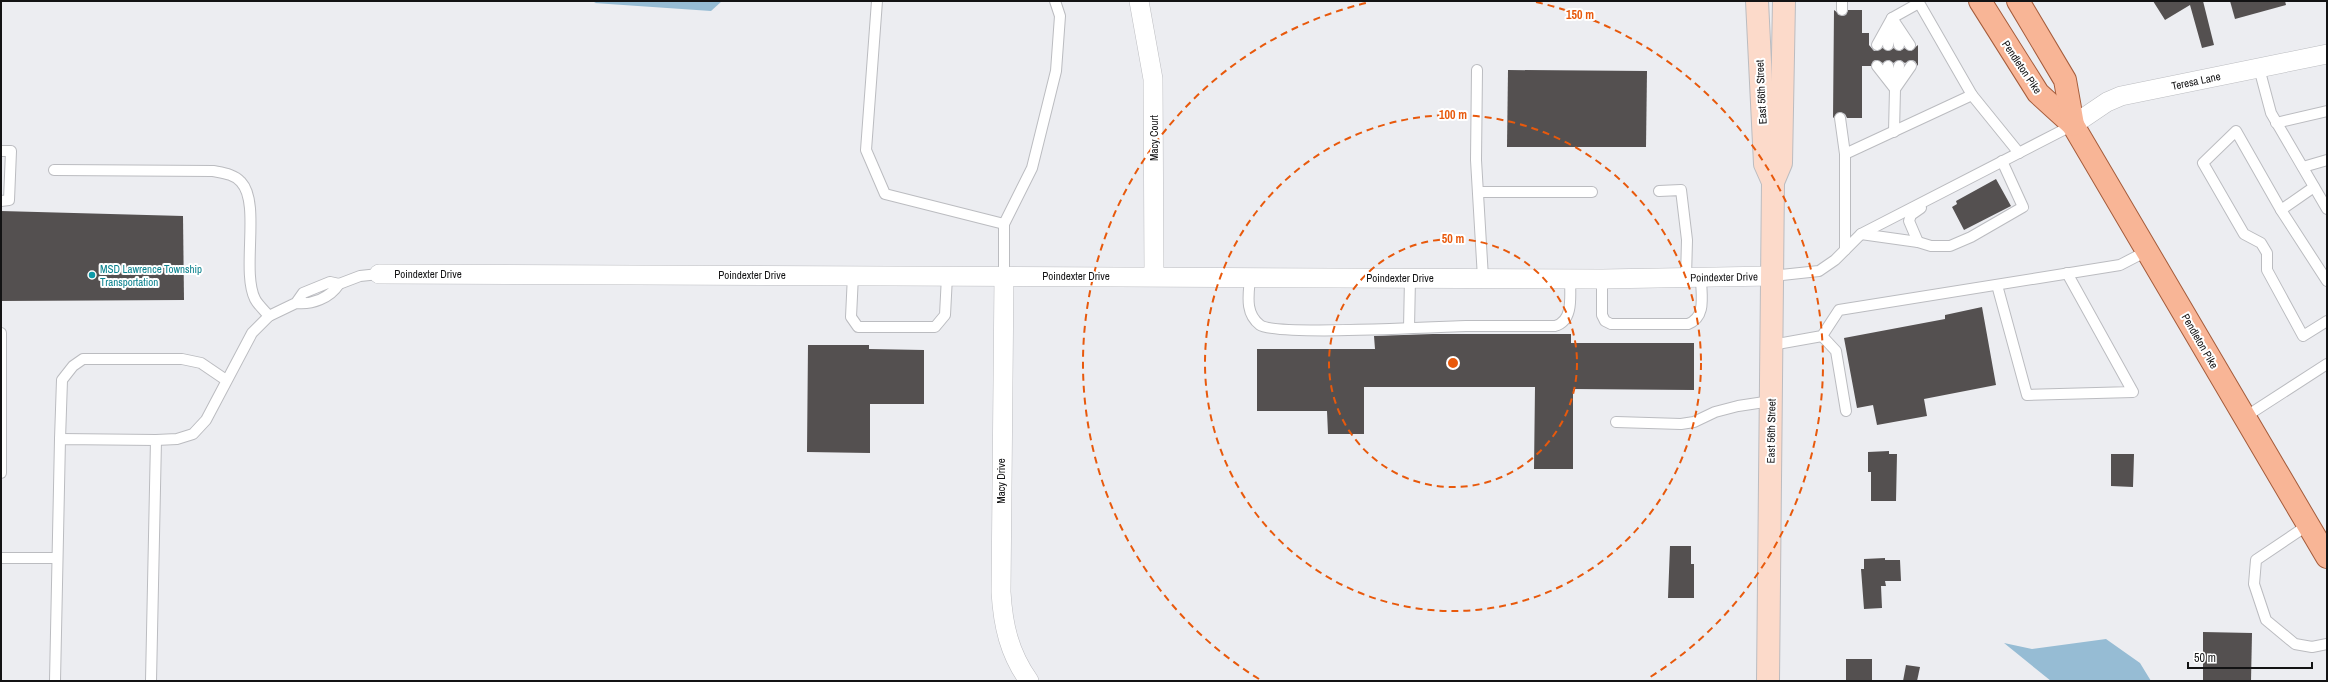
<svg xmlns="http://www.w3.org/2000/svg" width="2328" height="682" font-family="'Archivo Narrow',sans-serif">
  <rect width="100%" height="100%" fill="#ecedf1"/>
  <g fill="#96bcd4">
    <polygon points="598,1 722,1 711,11 594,3"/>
    <polygon points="2106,639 2140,663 2151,681 2051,681 2004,643 2032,649"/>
  </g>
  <g fill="#545050">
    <polygon points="2153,1 2203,1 2214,45 2202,48 2190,5 2165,20"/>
    <polygon points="2230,1 2285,1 2286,5 2235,19"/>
    <polygon points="1834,10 1842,16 1846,15 1848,10 1862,10 1862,33 1869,33 1869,45 1874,51 1883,48 1888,51 1894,48 1900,51 1904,48 1911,51 1918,45 1918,66 1915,61 1911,60 1905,63 1900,60 1893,63 1889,60 1883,63 1876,60 1873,61 1871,66 1862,66 1862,118 1847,118 1845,114 1840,112 1833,118"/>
    <polygon points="1508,70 1647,71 1646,147 1507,147"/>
    <polygon points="1996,179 2011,206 1964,230 1952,207 1957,204 1956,201"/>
    <polygon points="1,211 183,216 184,300 1,301"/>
    <polygon points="1982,307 1996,385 1924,399 1927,416 1877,425 1873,405 1857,408 1844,338 1945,319 1945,315"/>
    <polygon points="1433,334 1571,334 1571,343 1694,343 1694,390 1573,389 1573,469 1534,469 1535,387 1364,387 1364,434 1328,434 1327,411 1257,411 1257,349 1375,349 1374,336"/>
    <polygon points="808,345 869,345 869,349 924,350 924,404 870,404 870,453 807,452"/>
    <polygon points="1889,451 1889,454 1897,454 1896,501 1871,501 1871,472 1868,472 1868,452"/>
    <polygon points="2111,454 2134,454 2133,487 2111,486"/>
    <polygon points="1670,546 1691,546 1691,564 1694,564 1694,598 1668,598"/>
    <polygon points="1885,558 1885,560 1900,560 1901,581 1885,581 1886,586 1881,586 1882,608 1864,609 1861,569 1864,569 1864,559"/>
    <polygon points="2203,632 2252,633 2251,681 2203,681"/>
    <rect x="1846" y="659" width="26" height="22"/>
    <polygon points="1906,665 1920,667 1917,681 1903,681"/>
  </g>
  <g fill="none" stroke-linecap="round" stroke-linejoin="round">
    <defs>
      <g id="service">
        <polyline points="877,1 866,150 885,194 1004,224"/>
        <polyline points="1918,1 1972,95"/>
        <polyline points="1842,10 1842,1"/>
        <polyline points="1894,26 1899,45"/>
        <polyline points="1877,45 1892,18"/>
        <polyline points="1888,45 1890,26"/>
        <polyline points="1910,45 1892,18 1919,3"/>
        <polyline points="1877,66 1895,89"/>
        <polyline points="1888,66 1893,83"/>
        <polyline points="2259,68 2271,113 2327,209"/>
        <polyline points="1477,70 1476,160 1483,278"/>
        <polyline points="1896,84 1899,66"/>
        <polyline points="1840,118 1845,154"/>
        <polyline points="2276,123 2327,111"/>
        <polyline points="1894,132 1895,89 1911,66"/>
        <polyline points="1,151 11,151 9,200 1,201"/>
        <polyline points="2303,167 2327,160"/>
        <path d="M54,170l159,1c10,2 21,3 28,11 20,21 0,89 14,117 3,6 10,12 14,17"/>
        <polyline points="1659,191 1681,190 1687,240 1686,277"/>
        <polyline points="1478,192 1592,192"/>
        <polyline points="2281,210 2314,187"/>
        <polyline points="1861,234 1918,242 1931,246 1950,246 1971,237 2023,207 2002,161"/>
        <polyline points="1918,242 1909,221 1911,215 1921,208"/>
        <polyline points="1845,250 1845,154 1972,95 2019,153"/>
        <polyline points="853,275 851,317 858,327 935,327 945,315 947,276"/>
        <polyline points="1004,276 1004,224 1032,168 1056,71 1060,16 1055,1"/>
        <polyline points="1772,276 1819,271 1835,260 1861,234 2073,125"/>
        <path d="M1250,277c-1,16 -6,36 10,48 15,11 176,2 206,1 30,0 59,0 89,0 19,-5 15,-31 15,-47"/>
        <path d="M1602,279v36l3,6 6,3h77c19,-7 13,-29 13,-47"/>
        <polyline points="2327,281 2281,210 2236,131 2203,163 2244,234 2261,243 2267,253 2267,270 2303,336 2327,321"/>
        <polyline points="339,284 360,276 379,274"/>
        <polyline points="1997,285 2027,395 2133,392 2067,273"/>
        <polyline points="1409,328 1410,278"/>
        <polyline points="1,333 1,473"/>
        <polyline points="1822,336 1836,351 1846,411"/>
        <polyline points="1772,345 1822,336 1839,310 2120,265 2147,251"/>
        <polyline points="2245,417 2327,364"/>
        <polyline points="1616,422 1681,424 1694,422 1715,412 1738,406 1771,401"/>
        <polyline points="60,439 62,380 73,366 83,359 182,359 201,363 226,380"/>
        <path d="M156,440l21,-1 16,-5 13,-14 46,-87 17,-17 27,-13 7,-10 27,-11 9,2c-9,14 -27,21 -43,19"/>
        <polyline points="2308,525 2256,560 2254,584 2266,620 2295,644 2312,647 2327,644"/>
        <polyline points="1,558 57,558"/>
        <polyline points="55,681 60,439 156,440 151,681"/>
      </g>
      <g id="minor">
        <polyline points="1139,1 1153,79 1154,276"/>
        <polyline points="2073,125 2107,102 2121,96 2327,54"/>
        <polyline points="379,274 1602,279 1772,276"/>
        <path d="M1004,276l-3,316c2,33 8,61 28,89"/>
      </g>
      <g id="secondary">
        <polyline points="1757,1 1765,164 1773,182"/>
        <polyline points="1768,681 1773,182 1781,163 1784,1"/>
      </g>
      <g id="primary">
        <polyline points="1980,1 2038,93 2073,125 2327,557"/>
        <polyline points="2018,1 2065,80 2073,125"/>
      </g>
    </defs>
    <use href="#service" stroke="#bbbcc0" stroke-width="12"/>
    <use href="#minor" stroke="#bbbcc0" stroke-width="20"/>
    <use href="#secondary" stroke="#bbbcc0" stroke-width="24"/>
    <use href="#primary" stroke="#a55c3b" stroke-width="24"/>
    <use href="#service" stroke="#fff" stroke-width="10"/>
    <use href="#minor" stroke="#fff" stroke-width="19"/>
    <use href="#secondary" stroke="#fcdaca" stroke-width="22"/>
    <use href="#primary" stroke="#f8b596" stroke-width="22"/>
  </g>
  <g fill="none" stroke="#e8590c" stroke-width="2" stroke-dasharray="7 5">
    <circle cx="1453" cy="363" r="124"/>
    <circle cx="1453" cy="363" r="248"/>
    <path d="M1259 679A371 371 0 0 1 1370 2M1536 2A371 371 0 0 1 1647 679"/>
  </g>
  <circle fill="#0f9aa8" stroke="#fff" stroke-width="1.5" cx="92" cy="275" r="4"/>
  <g text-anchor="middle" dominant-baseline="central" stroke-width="4" stroke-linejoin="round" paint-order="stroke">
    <g font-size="11" fill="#131314" stroke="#fff">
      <text transform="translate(2022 67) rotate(56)">Pendleton Pike</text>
      <text transform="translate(2196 81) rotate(-12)">Teresa Lane</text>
      <text transform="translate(1761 92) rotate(-93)">East 56th Street</text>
      <text transform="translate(1154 138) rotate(-90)">Macy Court</text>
      <text x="428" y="274">Poindexter Drive</text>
      <text x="752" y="275">Poindexter Drive</text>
      <text x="1076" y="276">Poindexter Drive</text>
      <text transform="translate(1724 277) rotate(-1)">Poindexter Drive</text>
      <text x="1400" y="278">Poindexter Drive</text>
      <text transform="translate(2200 341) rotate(60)">Pendleton Pike</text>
      <text transform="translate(1771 431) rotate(-89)">East 56th Street</text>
      <text transform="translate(1001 481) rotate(-90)">Macy Drive</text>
    </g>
    <g font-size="11" fill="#0d838f" stroke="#fff" text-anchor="start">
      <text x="100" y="269">MSD Lawrence Township<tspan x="100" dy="13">Transportation</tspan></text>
    </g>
  </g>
  <circle cx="1453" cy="363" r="6" fill="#e8590c" stroke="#fff" stroke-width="2"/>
  <g font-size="12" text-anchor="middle" font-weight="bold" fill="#e8590c" stroke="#fff" stroke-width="4" stroke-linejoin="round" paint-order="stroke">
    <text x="1580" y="19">150 m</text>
    <text x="1453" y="119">100 m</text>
    <text x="1453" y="243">50 m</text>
  </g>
  <rect width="2328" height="682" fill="none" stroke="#131314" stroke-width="4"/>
  <path d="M2188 662v6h124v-6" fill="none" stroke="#131314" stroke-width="2"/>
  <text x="2194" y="662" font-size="12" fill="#131314" stroke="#ffffff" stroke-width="3" paint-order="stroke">50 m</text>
</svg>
